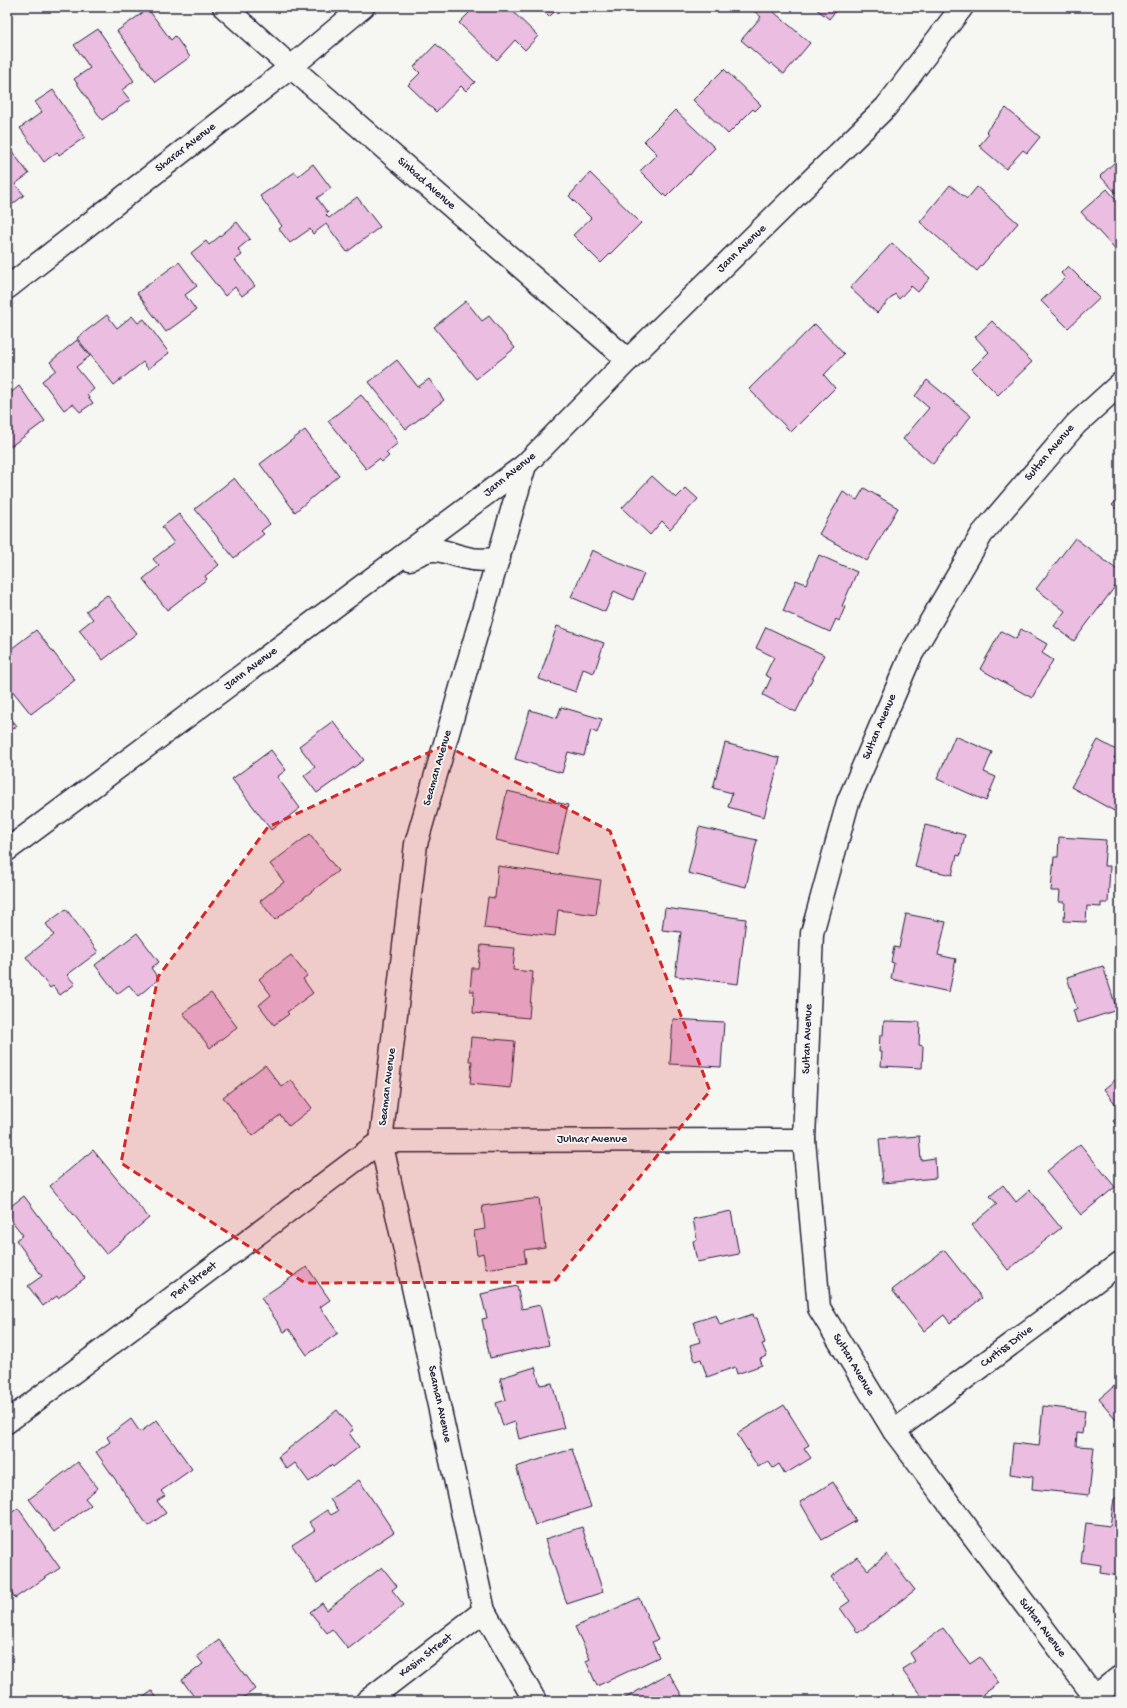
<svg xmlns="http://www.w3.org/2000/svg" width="1127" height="1708" font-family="'Gochi Hand',sans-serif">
  <rect width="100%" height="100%" fill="#f6f6f2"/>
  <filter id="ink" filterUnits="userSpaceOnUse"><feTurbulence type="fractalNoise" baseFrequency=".025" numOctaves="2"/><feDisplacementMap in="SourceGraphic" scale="8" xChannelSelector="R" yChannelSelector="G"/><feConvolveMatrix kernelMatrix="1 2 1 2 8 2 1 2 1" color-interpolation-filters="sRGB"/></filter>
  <g filter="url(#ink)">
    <g fill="#eabde1" stroke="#22223b">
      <polygon points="475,7 508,7 538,36 525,50 515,40 497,60 459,23"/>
      <polygon points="539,7 559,7 549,17"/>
      <polygon points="756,7 768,7 810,43 784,74 771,63 770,65 741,40 761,17 753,10"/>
      <polygon points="814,7 839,7 829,19"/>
      <polygon points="148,9 171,40 175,36 190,57 155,82 117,31"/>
      <polygon points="98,29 134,81 122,90 130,100 102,120 74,79 90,68 74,45"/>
      <polygon points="436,44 475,82 466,91 461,86 436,112 408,85 420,73 414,67"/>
      <polygon points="724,69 761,105 755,111 753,109 728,134 693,100"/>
      <polygon points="53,90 85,137 59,155 57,152 44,162 20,128 42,112 35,102"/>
      <polygon points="1006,108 1040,137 1027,153 1023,150 1006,169 979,146 989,134 986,131"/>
      <polygon points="675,110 715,148 695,168 690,175 689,174 666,197 640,171 657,154 644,141"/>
      <polygon points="11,150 29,174 15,184 24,195 13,204 7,197 7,152"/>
      <polygon points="1118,159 1120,161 1120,197 1100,176"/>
      <polygon points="313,164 331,188 317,198 328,213 326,215 329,218 357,197 380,227 347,252 326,224 313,234 310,229 290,243 279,229 282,226 260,196 295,172 298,176"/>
      <polygon points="590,173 641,223 601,263 573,235 591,218 569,196"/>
      <polygon points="950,185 967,199 977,187 1018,223 977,271 920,222"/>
      <polygon points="1107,189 1120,204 1120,255 1081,212"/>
      <polygon points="237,222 250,239 238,249 242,255 235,260 255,286 242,296 235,287 225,296 191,253 206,241 209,245"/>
      <polygon points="892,243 930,278 918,292 911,286 899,299 895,294 877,313 850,288"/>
      <polygon points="179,262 197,286 185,295 196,310 166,332 137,293"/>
      <polygon points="1068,266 1100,298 1068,328 1041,301 1065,278 1061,273"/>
      <polygon points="466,301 482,321 489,316 515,348 476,379 434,327"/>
      <polygon points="107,315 117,328 132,316 138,323 144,319 169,353 148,369 143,362 114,385 77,338"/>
      <polygon points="992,321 1032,362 998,395 972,369 989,352 975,337"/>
      <polygon points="815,324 844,354 824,375 835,388 791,432 749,389"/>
      <polygon points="77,340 90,356 76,367 94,389 87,395 93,403 80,412 73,404 64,410 42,381 56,370 50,362"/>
      <polygon points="397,360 418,387 429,379 444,400 406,429 369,382"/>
      <polygon points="927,380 971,416 933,464 903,439 929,408 915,396"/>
      <polygon points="19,386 45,421 7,449 7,396"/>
      <polygon points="361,395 385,423 398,443 386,453 389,456 382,462 379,459 366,469 328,421"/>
      <polygon points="305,430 339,475 295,512 260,464"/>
      <polygon points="652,476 676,498 686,488 698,499 670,529 662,521 650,535 622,508"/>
      <polygon points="234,478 270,524 261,531 264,534 234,558 195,509"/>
      <polygon points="864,488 898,508 867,561 819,534 843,492 857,500"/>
      <polygon points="1120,497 1120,513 1112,505"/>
      <polygon points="179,514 219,565 205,576 207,579 167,610 143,579 159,566 153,559 174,543 162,527"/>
      <polygon points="1075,538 1120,572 1120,580 1074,641 1054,626 1065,611 1036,589"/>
      <polygon points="592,550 644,574 633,600 614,591 605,612 571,597"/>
      <polygon points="819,555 857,572 842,606 845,607 839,621 836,619 830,632 783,611 796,580 806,584"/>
      <polygon points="107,595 137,633 103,660 79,630 93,619 86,611"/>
      <polygon points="557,626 604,643 594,673 583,669 576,692 539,679"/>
      <polygon points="766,627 824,655 796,712 763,695 771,678 765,675 774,657 756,648"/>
      <polygon points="1021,629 1047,644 1042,653 1053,660 1032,698 980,669 1001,631 1016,639"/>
      <polygon points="36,630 75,680 31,714 7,684 7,667 13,663 7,655 7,652"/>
      <polygon points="561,707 602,719 597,733 591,730 584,756 568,752 562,773 515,759 530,710 557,718"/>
      <polygon points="7,713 17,726 7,733"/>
      <polygon points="333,721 364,760 317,793 304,776 315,767 299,746"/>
      <polygon points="955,736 992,752 984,772 996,777 986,801 937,779"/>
      <polygon points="1098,740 1118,751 1114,758 1120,761 1120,805 1116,812 1071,787"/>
      <polygon points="725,743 780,758 764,817 728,807 732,793 713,788"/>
      <polygon points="271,750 286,770 277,777 300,808 271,830 232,779"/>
      <polygon points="507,791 568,805 557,854 496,840"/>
      <polygon points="925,825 965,835 960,856 957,855 952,875 915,867"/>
      <polygon points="699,827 757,840 746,887 688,873"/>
      <polygon points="310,834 338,871 275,920 260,901 284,882 270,864"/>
      <polygon points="1059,837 1106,840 1104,866 1110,866 1108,903 1101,903 1101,907 1087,906 1086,922 1064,921 1065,902 1059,902 1060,891 1051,891 1054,857 1058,857"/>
      <polygon points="498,866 601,880 596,915 558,910 555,936 484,928 488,897 495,898"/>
      <polygon points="665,908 746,919 738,984 675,976 681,932 662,930"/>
      <polygon points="66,909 98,952 67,975 75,984 60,995 53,986 50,988 26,957 54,935 46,924"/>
      <polygon points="906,914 946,922 938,955 956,959 949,992 891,979 894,963 891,962 894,947 899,948"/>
      <polygon points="137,933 159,962 151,968 159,979 138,996 129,985 117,994 95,965"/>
      <polygon points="481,945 515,948 513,970 533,972 529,1018 473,1013 474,991 470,991 472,968 478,968"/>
      <polygon points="291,955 307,976 303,979 313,993 287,1012 289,1014 274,1025 259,1005 271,995 259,979"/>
      <polygon points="1103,966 1117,1010 1077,1023 1073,1010 1077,1009 1067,977"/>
      <polygon points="211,993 237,1027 210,1048 183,1013"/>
      <polygon points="673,1019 724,1022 721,1067 670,1064"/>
      <polygon points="884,1021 920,1022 919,1045 923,1046 922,1068 881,1066 882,1052 879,1052 880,1035 883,1035"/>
      <polygon points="471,1037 515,1041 511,1088 470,1084 472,1061 469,1061"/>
      <polygon points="265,1065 282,1087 291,1080 312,1108 289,1126 280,1115 253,1136 223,1097"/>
      <polygon points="1120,1076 1120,1110 1104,1089"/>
      <polygon points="1120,1115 1120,1130 1113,1121"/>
      <polygon points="919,1136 921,1160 935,1158 936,1178 883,1183 879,1139"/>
      <polygon points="1080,1144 1115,1187 1081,1215 1046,1172"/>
      <polygon points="93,1150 149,1218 106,1254 50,1186"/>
      <polygon points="1003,1185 1016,1202 1030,1190 1061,1228 1008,1270 972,1225 997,1204 990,1196"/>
      <polygon points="24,1196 85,1278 58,1298 57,1296 43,1306 28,1286 42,1276 16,1240 23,1235 7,1215 7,1209"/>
      <polygon points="539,1198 545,1247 524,1250 526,1263 486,1269 483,1253 477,1255 474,1231 485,1229 482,1206"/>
      <polygon points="731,1211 739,1254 697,1262 693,1241 697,1240 693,1219"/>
      <polygon points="944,1250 982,1298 950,1323 944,1315 924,1331 892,1290"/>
      <polygon points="307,1267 330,1300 320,1307 338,1333 307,1355 289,1329 284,1332 261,1298"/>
      <polygon points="517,1286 522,1309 540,1305 549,1345 490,1358 482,1319 487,1318 481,1294"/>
      <polygon points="753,1314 754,1318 757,1318 765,1343 762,1344 767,1356 760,1359 762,1365 737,1374 735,1367 707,1377 701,1359 695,1361 690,1345 700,1342 694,1322 716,1315 720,1325"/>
      <polygon points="535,1367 540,1385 552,1383 564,1428 519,1439 515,1422 503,1426 496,1403 506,1400 500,1378"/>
      <polygon points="1120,1370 1120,1379 1116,1374"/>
      <polygon points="1120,1381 1120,1424 1099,1399"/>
      <polygon points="784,1405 809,1445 804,1448 811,1458 785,1474 779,1464 773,1468 768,1461 758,1467 737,1434"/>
      <polygon points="1043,1406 1085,1411 1082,1434 1077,1433 1076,1446 1094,1447 1089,1495 1032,1489 1033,1477 1010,1474 1013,1443 1039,1446"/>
      <polygon points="337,1410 353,1430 349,1433 359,1447 333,1467 331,1465 309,1482 295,1463 287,1469 278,1457"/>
      <polygon points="131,1419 140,1432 157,1420 192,1469 161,1491 165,1496 157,1501 166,1513 148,1526 96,1452 110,1442 107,1437"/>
      <polygon points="572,1449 591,1507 535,1525 516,1467"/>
      <polygon points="78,1462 98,1488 85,1498 91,1505 54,1532 29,1499"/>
      <polygon points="359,1480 394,1532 317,1583 292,1545 315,1530 309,1522 327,1510 331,1515 338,1511 330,1499"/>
      <polygon points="833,1482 856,1521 822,1540 800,1502"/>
      <polygon points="1120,1495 1120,1576 1100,1573 1101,1565 1081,1562 1086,1523 1110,1526 1114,1499"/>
      <polygon points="18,1508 60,1568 15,1598 7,1588 7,1516"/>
      <polygon points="582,1527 603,1592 567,1604 545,1539"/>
      <polygon points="887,1554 915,1590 858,1633 840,1608 850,1601 831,1577 857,1557 868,1570"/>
      <polygon points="382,1567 397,1586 392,1590 404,1605 348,1649 332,1629 327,1633 310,1612 322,1603 327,1610"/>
      <polygon points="639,1598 658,1640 652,1642 659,1657 597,1686 586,1661 590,1659 575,1627"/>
      <polygon points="943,1628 970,1664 980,1657 999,1683 974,1701 925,1701 902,1670 915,1661 910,1653"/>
      <polygon points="219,1640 255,1689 239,1701 197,1701 182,1680 203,1664 197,1656"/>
      <polygon points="669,1673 685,1701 620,1701"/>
      <polygon points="152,1691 159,1701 138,1701"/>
    </g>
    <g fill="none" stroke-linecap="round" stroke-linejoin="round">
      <defs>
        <g id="minor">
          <polyline points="224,7 291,67 628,360"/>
          <polyline points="7,288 291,67 363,7"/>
          <polyline points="525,465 416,844 381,1141 484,1611 535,1701"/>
          <path d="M410,559c27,-17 32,-6 57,-1 11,3 21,2 32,0"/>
          <polyline points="7,850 525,465 628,360 886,107 962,7"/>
          <polyline points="7,1422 381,1141 804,1140"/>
          <polyline points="894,1431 1120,1263"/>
          <polyline points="367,1701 484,1611"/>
          <polyline points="1089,1701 1120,1677"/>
          <polyline points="1098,1701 894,1431 819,1308 804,1140 812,933 848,802 911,655 982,534 1076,424 1120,384"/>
        </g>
      </defs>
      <use href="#minor" stroke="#22223b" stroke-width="25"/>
      <use href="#minor" stroke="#f6f6f2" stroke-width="22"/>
    </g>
  </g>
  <path fill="#d62828" fill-opacity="0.2" stroke="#d62828" stroke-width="3" stroke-dasharray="8 5" stroke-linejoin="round" d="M445,745l165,86 100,260 -156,191 -249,1 -184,-120 37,-186 110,-150z"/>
  <g text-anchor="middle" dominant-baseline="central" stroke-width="3.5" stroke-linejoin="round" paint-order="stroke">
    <g font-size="12" fill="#22223b" stroke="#f6f6f2">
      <text transform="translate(186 148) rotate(-38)">Sharar Avenue</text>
      <text transform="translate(426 184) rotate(41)">Sinbad Avenue</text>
      <text transform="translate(742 249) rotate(-44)">Jann Avenue</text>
      <text transform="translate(1050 453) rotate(-50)">Sultan Avenue</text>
      <text transform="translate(510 475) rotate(-39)">Jann Avenue</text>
      <text transform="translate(251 669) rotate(-37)">Jann Avenue</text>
      <text transform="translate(880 727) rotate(-67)">Sultan Avenue</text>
      <text transform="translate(438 768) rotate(-74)">Seaman Avenue</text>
      <text transform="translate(808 1039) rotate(-88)">Sultan Avenue</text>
      <text transform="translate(388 1087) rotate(-83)">Seaman Avenue</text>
      <text x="592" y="1140">Julnar Avenue</text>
      <text transform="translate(194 1281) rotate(-37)">Peri Street</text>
      <text transform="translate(1007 1347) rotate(-37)">Curtiss Drive</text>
      <text transform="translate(853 1365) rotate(59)">Sultan Avenue</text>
      <text transform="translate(439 1404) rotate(78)">Seaman Avenue</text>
      <text transform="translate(1042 1628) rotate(53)">Sultan Avenue</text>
      <text transform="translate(426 1656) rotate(-38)">Kasim Street</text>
    </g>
  </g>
  <rect width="1127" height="1708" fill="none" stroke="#f6f6f2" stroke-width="24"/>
  <rect x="12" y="12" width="1103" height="1684" fill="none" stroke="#22223b" stroke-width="1.5" filter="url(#ink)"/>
</svg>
